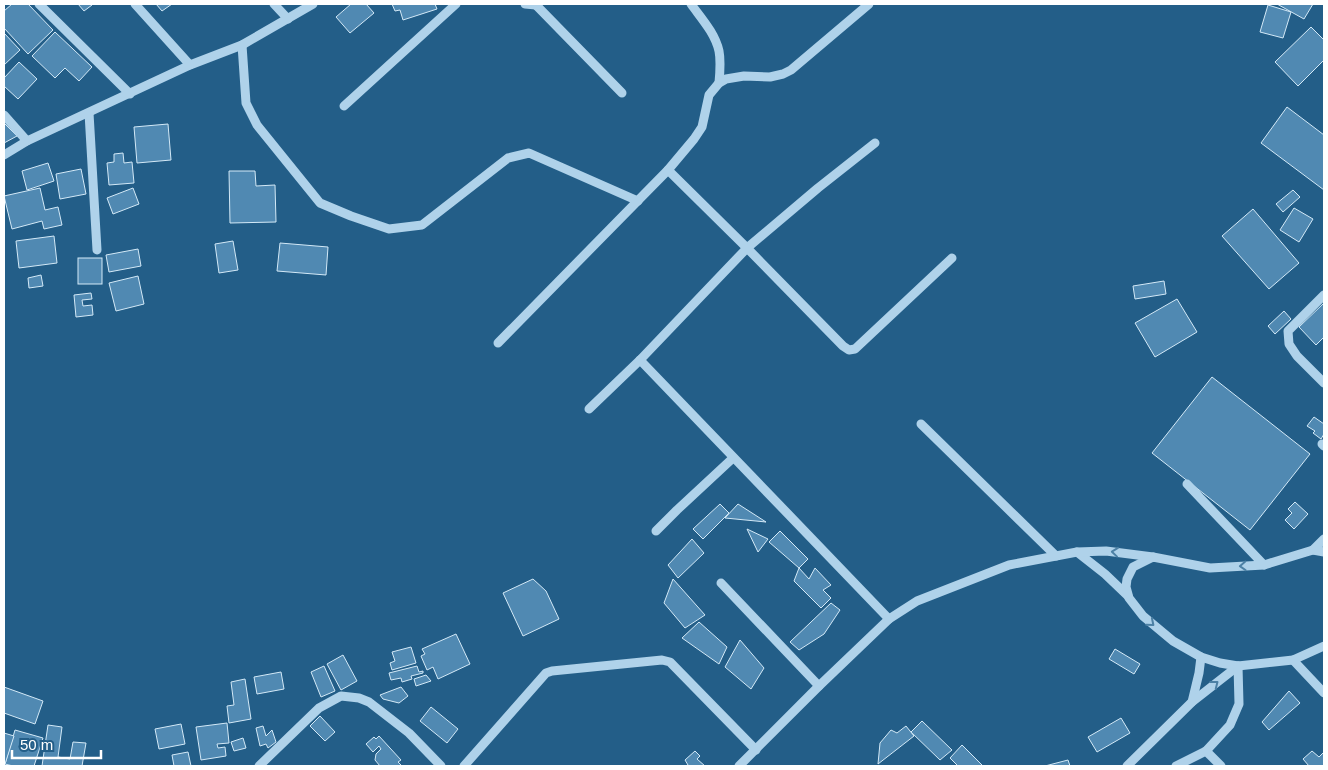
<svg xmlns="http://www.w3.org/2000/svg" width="1328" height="770" font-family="Helvetica,sans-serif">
  <rect width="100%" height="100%" fill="#235e88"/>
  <g fill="#5089b2" stroke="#d3e9f7">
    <polygon points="12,4 28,4 53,30 28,54 4,28 4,11"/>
    <polygon points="78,4 92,4 92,5 84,11"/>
    <polygon points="156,4 172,4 162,11"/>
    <polygon points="351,4 366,4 374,13 350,33 336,17"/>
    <polygon points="392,4 435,4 437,9 403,20 400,10 395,11"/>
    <polygon points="1277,4 1313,4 1304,19"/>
    <polygon points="1268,5 1291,12 1283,38 1260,32"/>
    <polygon points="1311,27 1324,40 1324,60 1298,86 1275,62"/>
    <polygon points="55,32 92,67 79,81 65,68 55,78 32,56"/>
    <polygon points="4,33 20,50 4,65"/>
    <polygon points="19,62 37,79 18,99 4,86 4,78"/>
    <polygon points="1287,107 1324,135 1324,190 1261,143"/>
    <polygon points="4,123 17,136 4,143"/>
    <polygon points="168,124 171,160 137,163 134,127"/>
    <polygon points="123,153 124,163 132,162 134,183 109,185 107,163 114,162 114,154"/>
    <polygon points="48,163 54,181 27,190 22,171"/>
    <polygon points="81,169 86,194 60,199 56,174"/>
    <polygon points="229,171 255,171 256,186 275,185 276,222 230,223"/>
    <polygon points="40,188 45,210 58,207 62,225 44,229 42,221 12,229 4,196"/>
    <polygon points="133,188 139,204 113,214 107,198"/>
    <polygon points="1293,190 1300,197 1283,212 1276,204"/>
    <polygon points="1294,208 1313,219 1299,242 1280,230"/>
    <polygon points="1253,209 1299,263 1269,289 1222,236"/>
    <polygon points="54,236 57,263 19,268 16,241"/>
    <polygon points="233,241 238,270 219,273 215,244"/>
    <polygon points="280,243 328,247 326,275 277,271"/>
    <polygon points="138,249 141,266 109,272 106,255"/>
    <rect x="78" y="258" width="24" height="26"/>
    <polygon points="41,275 43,286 29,288 28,278"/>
    <polygon points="138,276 144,304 116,311 109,283"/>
    <polygon points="1164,281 1166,294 1135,299 1133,286"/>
    <polygon points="91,293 92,299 82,300 83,306 92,305 93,315 76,317 74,295"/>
    <polygon points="1177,299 1197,332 1155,357 1135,323"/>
    <polygon points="1324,303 1324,337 1316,345 1299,327"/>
    <polygon points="1284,311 1291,319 1275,334 1268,326"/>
    <polygon points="1212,377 1310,454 1250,530 1152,453"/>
    <polygon points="1314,417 1324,424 1324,434 1321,439 1313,433 1315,431 1307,426"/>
    <polygon points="1295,502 1308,514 1294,529 1285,520 1292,513 1288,509"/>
    <polygon points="720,504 729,513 703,539 693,529"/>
    <polygon points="738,504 766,522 725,518"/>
    <polygon points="747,529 768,539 758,552"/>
    <polygon points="780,531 808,559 799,568 769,542"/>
    <polygon points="692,539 704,553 678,578 668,565"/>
    <polygon points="799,568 809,579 815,568 831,585 823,590 831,598 821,608 794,581"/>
    <polygon points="533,579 546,591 559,619 523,636 503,593"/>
    <polygon points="673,579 705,615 685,628 664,603"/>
    <polygon points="831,603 840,610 824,634 799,650 790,642"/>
    <polygon points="699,622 727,647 719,664 682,638"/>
    <polygon points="456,634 470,664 438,679 433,667 427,670 421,656 425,654 422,649"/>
    <polygon points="740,640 764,668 751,689 725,667"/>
    <polygon points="411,647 416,663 392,670 390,663 395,661 392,652"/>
    <polygon points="1115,649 1140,664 1134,674 1109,659"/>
    <polygon points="343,655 357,681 341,690 327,664"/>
    <polygon points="324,666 335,691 321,697 311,672"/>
    <polygon points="417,666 419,672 423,671 423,673 411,676 412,679 402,682 401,678 391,680 389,673"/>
    <polygon points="281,672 284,689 257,694 254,677"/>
    <polygon points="426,675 431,681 416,686 414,679"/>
    <polygon points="245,679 251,719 229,723 227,706 234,705 231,682"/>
    <polygon points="4,687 43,701 35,724 4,713"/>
    <polygon points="401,687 408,696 399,703 383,699 380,695"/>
    <polygon points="1289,691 1300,703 1269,730 1262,722"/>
    <polygon points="431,707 458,729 447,743 420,721"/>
    <polygon points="320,716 335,732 325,741 310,726"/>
    <polygon points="1121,718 1130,733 1097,752 1088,737"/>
    <polygon points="922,721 952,750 940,760 911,732"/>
    <polygon points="227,723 229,743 217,744 218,748 225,747 226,756 201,760 196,727"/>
    <polygon points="181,724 185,744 159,749 155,729"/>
    <polygon points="48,725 62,727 58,757 70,759 73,742 86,743 82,766 42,766"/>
    <polygon points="263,726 266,736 272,730 276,742 268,748 266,744 260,746 256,728"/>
    <polygon points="906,726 914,736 878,764 880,743 891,730 897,733"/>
    <polygon points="15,730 43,738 34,766 13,766 5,764"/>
    <polygon points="4,733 14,736 5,764 4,764"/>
    <polygon points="379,736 401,760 398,762 402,766 380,766 375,760 376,754 381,749 379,746 373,752 366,744 374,737 376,739"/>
    <polygon points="243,738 246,748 234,751 231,742"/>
    <polygon points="962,745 983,766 958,766 950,758"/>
    <polygon points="695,751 700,756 697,759 705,766 686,766 688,765 685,760"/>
    <polygon points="1312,751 1319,757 1323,753 1324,754 1324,766 1309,766 1303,759"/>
    <polygon points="188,752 191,766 174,766 172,755"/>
    <polygon points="1068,760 1070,766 1045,766"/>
  </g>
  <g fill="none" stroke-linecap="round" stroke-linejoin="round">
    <g stroke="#afd2ea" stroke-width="9">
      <polyline points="39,4 130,94"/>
      <polyline points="135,4 190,65"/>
      <polyline points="274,4 288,19"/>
      <polyline points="525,4 536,5 538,4"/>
      <path d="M691,4c10,14 24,29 28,47 2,10 1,21 0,32"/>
      <polyline points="536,5 622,93"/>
      <polyline points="242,45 246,103 257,125 320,203 351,216 389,229 422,225 508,158 529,153 638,201"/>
      <polyline points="344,106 456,4"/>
      <polyline points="89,113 97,250"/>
      <polyline points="4,115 27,141"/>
      <polyline points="4,155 27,141 190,65 242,45 313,4"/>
      <polyline points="668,170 747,248 843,346 849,350 855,349 952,258"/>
      <polyline points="1324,295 1288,331 1289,344 1297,356 1324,383"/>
      <polyline points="498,343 668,170 694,139 702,127 709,95 719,83 726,79 744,76 770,77 783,74 791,70 869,4"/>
      <polyline points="640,360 889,619"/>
      <polyline points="589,409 640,360 747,248 818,188 875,143"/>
      <polyline points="921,424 1056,556"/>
      <polyline points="1322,444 1324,446"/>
      <polyline points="1187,484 1264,565"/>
      <polyline points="656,531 677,510 733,458"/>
      <polyline points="1313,550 1324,539"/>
      <polyline points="1077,552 1105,574 1128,596"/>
      <polyline points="1324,552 1313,550 1264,565 1210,568 1153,557 1133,567 1127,579 1126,587 1129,598 1143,616 1173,641 1201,657 1220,663 1238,666 1293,660 1324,646"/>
      <polyline points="721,583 819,686"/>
      <polyline points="1293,660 1324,693"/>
      <polyline points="1192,702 1199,673 1201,657"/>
      <polyline points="1206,751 1221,766"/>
      <polyline points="259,766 319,708 341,696 359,698 369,702 409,733 441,766"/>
      <polyline points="464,766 546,673 552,671 662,660 670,662 756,750"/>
      <polyline points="739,766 819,686 889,619 917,601 1009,565 1077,552 1106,551 1153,557"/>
      <polyline points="1127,766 1192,702 1238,666"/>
      <polyline points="1176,766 1206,751 1230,725 1239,704 1238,666"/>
    </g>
  </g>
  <defs><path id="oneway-chevron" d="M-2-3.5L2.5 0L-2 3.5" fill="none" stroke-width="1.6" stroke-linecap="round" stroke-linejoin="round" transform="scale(1.25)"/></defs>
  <g stroke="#4d81a5">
    <use href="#oneway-chevron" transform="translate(1115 552) rotate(-174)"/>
    <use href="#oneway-chevron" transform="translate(1243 566) rotate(177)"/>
    <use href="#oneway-chevron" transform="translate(1151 623) rotate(40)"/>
    <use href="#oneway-chevron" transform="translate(1215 684) rotate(-38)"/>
  </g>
  <rect width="1328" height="770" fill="none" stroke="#ffffff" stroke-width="10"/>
  <path d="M12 750v8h89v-8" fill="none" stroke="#ffffff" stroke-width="2.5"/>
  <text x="20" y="750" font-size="15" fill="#ffffff" stroke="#235e88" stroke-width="4" paint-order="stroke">50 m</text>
</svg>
